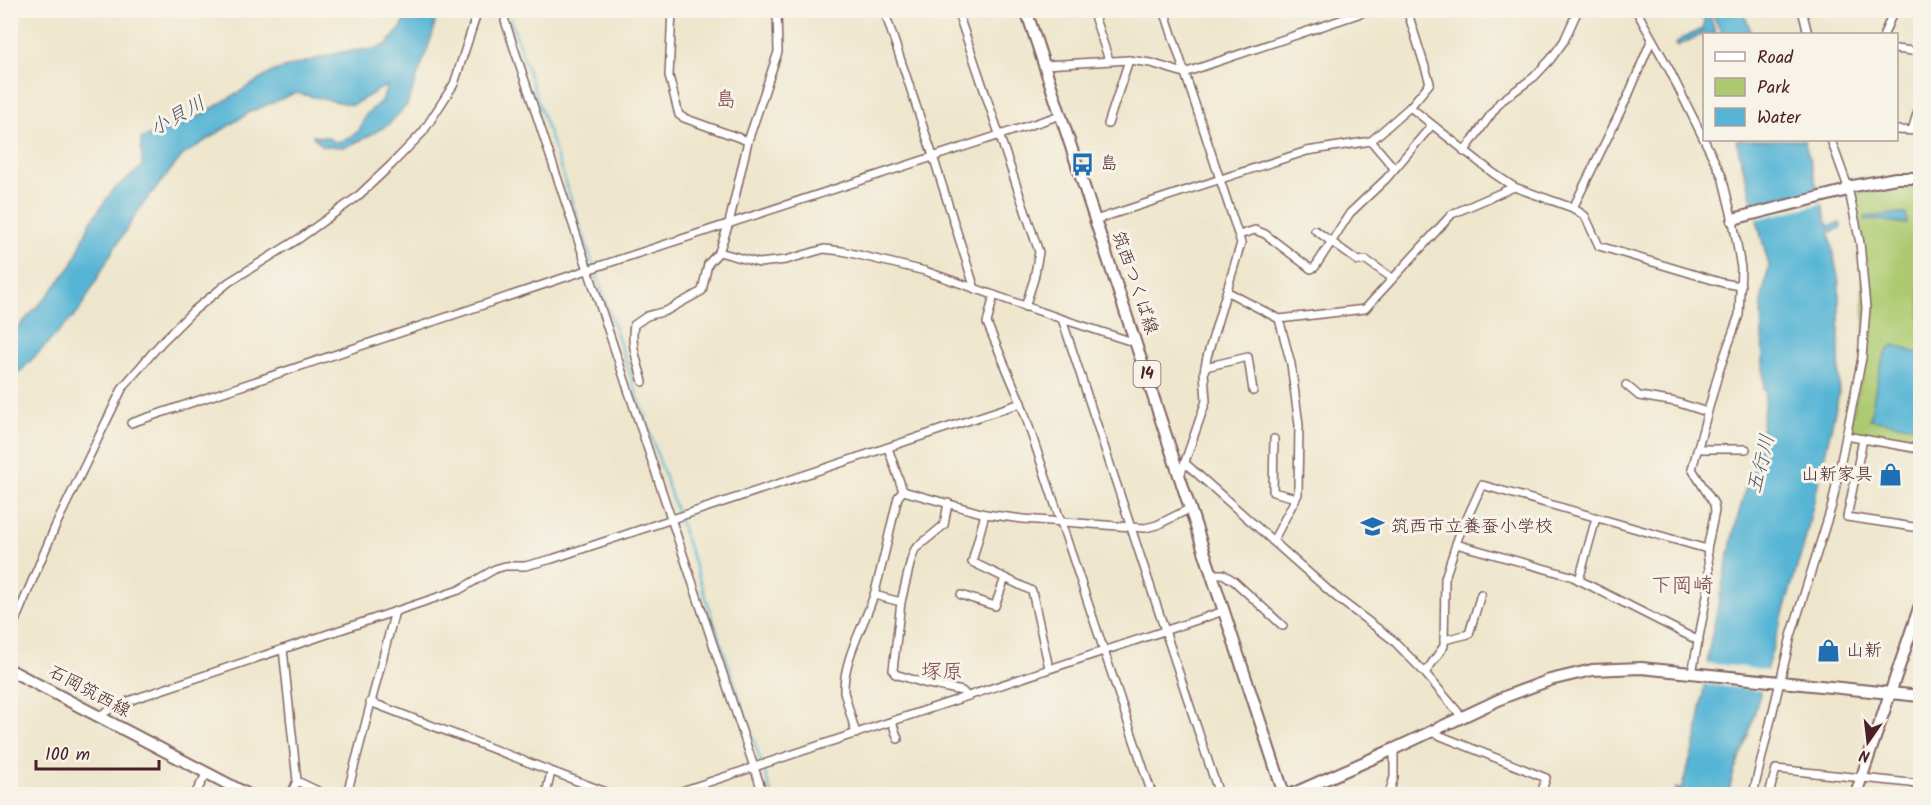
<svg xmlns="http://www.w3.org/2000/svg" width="1931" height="805" font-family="Kalam,'Klee One',sans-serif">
  <rect width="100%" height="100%" fill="#f7f3e8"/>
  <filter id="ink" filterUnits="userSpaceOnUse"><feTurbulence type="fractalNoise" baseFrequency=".0167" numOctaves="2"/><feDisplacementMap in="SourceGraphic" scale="12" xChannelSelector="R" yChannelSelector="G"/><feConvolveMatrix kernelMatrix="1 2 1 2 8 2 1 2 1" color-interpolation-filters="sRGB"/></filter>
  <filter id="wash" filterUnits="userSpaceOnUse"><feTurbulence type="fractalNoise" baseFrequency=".008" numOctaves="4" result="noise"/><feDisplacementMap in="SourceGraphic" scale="24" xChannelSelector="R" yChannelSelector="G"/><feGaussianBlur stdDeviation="1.35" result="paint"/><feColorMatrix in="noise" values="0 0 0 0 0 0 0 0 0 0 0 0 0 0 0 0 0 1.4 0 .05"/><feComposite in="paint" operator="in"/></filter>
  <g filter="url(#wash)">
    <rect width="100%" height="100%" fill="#eee6cc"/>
    <polygon fill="#adca71" stroke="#7c744e" stroke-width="1.5" points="1911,187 1920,188 1920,446 1851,434 1849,429 1865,359 1862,239 1854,200 1856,194 1891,188"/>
    <g fill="#56b5d5" stroke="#506a80" stroke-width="1.5">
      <polygon points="407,11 437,11 433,33 407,105 388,125 363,139 345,147 322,146 313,136 326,137 335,142 345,140 359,131 365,116 383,99 387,85 353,105 295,93 250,112 183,155 142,205 112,252 79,311 11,381 11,335 49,294 72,265 90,223 113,190 142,167 141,139 198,117 274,71 341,52 375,49 386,45 402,27"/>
      <polygon points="1701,11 1708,11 1709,13 1716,34 1703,34 1677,46 1676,44 1681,39 1703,29 1704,22"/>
      <polygon points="1711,11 1743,11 1752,34 1722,34"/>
      <polygon points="1736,140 1804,140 1828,226 1840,223 1842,228 1829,232 1839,283 1839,394 1804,544 1767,667 1749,733 1734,772 1728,794 1680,794 1680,792 1675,790 1676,788 1681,790 1697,736 1710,644 1733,535 1761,432 1766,390 1764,389 1761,302 1769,266"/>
      <polygon points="1893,214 1906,214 1907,224 1873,219 1865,220 1865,217"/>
      <path d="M1894,345l26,9v55l-6,18 -44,-8c4,-17 8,-67 24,-74z"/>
    </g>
    <g fill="#eee6cc">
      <polygon points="1821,189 1825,203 1754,220 1751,207"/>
      <polygon points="1705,663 1744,667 1769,671 1763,691 1702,684"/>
    </g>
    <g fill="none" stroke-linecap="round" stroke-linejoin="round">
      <polyline stroke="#56b5d5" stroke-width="2" points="510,10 512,24 772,794"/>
    </g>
  </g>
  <g filter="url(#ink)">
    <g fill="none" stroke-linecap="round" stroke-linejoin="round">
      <defs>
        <g id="street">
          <polyline points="672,10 669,76 679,115 684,118 748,141"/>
          <polyline points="884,10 933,156 975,289"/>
          <polyline points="957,10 1039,252 1034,279 1025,307"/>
          <polyline points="1092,10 1109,60"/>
          <polyline points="1164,10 1241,243 1207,357 1204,372 1206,401 1180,476"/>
          <polyline points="1636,10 1669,69 1722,176 1733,221 1741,268 1739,315 1719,371 1692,469 1714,504 1715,511 1707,549 1710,580 1692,673"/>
          <polyline points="1802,10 1808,34"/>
          <polyline points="505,21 763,794"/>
          <polyline points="1884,34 1894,10"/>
          <polyline points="1896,49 1920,52"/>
          <polyline points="1045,65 1129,60 1151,63 1184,73 1370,10"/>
          <polyline points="1410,107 1493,173 1514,187 1573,208 1585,216 1599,246 1723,283 1741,286"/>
          <polyline points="1108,124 1129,60"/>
          <polyline points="1896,130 1920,131"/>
          <polyline points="1912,130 1920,104"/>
          <polyline points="1371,141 1394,168"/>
          <polyline points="1464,152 1500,102 1534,77 1550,60 1564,41 1578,10"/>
          <polyline points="1573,208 1628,96 1651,41"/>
          <polyline points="1095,220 1307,151 1371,141 1410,107 1430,83 1407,10"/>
          <polyline points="1315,230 1358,261 1366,260 1392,278"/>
          <polyline points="1239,235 1255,230 1265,234 1311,269 1315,267 1350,213 1386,179 1432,125"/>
          <polyline points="719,252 759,263 786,260 824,249 842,251 925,271 1062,319 1136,343"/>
          <polyline points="1228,292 1279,319 1365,309 1452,214 1514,187"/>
          <polyline points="994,295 987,323 1021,403 1152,794"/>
          <polyline points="1062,319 1219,794"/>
          <polyline points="1205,367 1248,357 1253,391"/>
          <path d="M643,382c-5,-19 -13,-37 -9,-57l13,-9 19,-5 36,-20 6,-27 11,-12 10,-29 19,-82 30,-89 -1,-42"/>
          <polyline points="1626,385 1639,396 1676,402 1707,412"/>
          <polyline points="131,423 587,270 1061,115"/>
          <polyline points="1846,436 1863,439"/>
          <polyline points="1274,439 1273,492 1296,498"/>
          <polyline points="888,448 903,491"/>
          <polyline points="1698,449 1746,449"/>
          <polyline points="1920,449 1863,439 1847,517 1920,528"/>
          <polyline points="1185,463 1336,597 1393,640 1425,673 1463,718"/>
          <polyline points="903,491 985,514 1023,519 1145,528 1157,525 1191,508"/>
          <polyline points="948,503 944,525 915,549 911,560 901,602 893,670 895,674 924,683 962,691 967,696"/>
          <polyline points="985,514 972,562 1032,591 1049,668"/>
          <polyline points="1273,541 1298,494 1299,425 1291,364 1279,319"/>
          <polyline points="1456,544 1571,576 1699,641"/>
          <polyline points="1212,574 1223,574 1234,581 1283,626"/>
          <polyline points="1579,580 1596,518"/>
          <polyline points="874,595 901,602"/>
          <polyline points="961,595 995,606 1005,578"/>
          <polyline points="10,633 55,527 123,387 161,343 192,312 229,282 300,238 357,197 391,165 423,132 454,84 478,10"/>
          <polyline points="1444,640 1469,634 1481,594"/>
          <polyline points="283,649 297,781 291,794"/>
          <polyline points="1425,673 1444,646 1445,578 1458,538 1482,485 1707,549"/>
          <polyline points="370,702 611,794"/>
          <polyline points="99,716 112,708 134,699 459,590 495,569 505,566 525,566 552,559 1021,403"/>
          <polyline points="892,722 898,739"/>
          <polyline points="1431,732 1546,778 1541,794"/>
          <path d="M856,734l-12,-42c-1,-33 20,-66 30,-97 9,-32 16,-66 24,-98l5,-6"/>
          <polyline points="297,781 324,794"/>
          <polyline points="195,794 207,773"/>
          <polyline points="347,794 395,611"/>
          <polyline points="546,794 551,772"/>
          <polyline points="673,794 1224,611"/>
          <polyline points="1389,794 1394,777 1394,749"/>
          <polyline points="1753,794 1791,636 1832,505 1862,358 1866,308 1860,243 1848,187 1831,140"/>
          <polyline points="1769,794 1776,769 1920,784"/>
          <polyline points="1916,794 1917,783"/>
        </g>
        <g id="secondary">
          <polyline points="1733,221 1737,218 1844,191 1848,187 1896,178 1920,178"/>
          <polyline points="1292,794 1394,749 1507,696 1550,680 1592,670 1641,668 1920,696"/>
          <polyline points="1856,794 1920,605"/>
        </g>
        <g id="primary">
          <polyline points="1026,10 1284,794"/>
          <polyline points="10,670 247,794"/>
        </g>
      </defs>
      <use href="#street" stroke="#836563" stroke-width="10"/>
      <use href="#secondary" stroke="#836563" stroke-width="14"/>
      <use href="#primary" stroke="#836563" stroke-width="14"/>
      <use href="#street" stroke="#fff" stroke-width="7"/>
      <use href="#secondary" stroke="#fff" stroke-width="10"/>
      <use href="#primary" stroke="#fff" stroke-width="10"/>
    </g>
  </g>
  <defs>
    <symbol id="bus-bare" viewBox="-9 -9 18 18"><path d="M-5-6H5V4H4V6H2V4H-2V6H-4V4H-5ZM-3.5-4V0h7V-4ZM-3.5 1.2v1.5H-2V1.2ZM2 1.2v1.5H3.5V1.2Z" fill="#1f6fb2" stroke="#f7f3e8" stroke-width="2.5" paint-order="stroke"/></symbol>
    <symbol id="shop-bare" viewBox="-9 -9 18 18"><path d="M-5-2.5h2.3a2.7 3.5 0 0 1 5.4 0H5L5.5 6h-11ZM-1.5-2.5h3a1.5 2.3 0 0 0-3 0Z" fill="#1f6fb2" stroke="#f7f3e8" stroke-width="2.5" paint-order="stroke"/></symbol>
    <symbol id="school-bare" viewBox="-9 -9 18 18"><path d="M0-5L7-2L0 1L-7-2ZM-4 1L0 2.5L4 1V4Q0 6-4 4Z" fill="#1f6fb2" stroke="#f7f3e8" stroke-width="2.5" paint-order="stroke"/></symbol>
  </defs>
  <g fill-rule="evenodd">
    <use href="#bus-bare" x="1066" y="148" width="33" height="33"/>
    <use href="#shop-bare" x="1874" y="458" width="33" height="33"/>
    <use href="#school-bare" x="1356" y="510" width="33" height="33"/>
    <use href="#shop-bare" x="1812" y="634" width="33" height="33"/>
  </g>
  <g text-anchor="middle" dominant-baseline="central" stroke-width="6" stroke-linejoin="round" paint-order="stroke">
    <rect fill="#f7f3e8" stroke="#7e5f64" stroke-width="1.5" x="1133.5" y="361" width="27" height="26" rx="4.5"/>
    <g font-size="16" font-weight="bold" fill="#4a1f2b">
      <text x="1147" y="374">14</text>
    </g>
    <g font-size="18" fill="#4a1f2b" stroke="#f7f3e8" text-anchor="start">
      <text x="1100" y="164">島</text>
      <text x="1873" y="475" text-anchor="end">山新家具</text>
      <text x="1391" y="527">筑西市立養蚕小学校</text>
      <text x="1846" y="651">山新</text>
    </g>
    <g font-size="18" fill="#4a1f2b" stroke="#f7f3e8">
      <text transform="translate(1134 283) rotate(71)">筑西つくば線</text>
      <text transform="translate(89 692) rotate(28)">石岡筑西線</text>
    </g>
    <g font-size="20" font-style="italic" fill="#4e5466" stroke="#f7f3e8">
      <text transform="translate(178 117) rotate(-29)">小貝川</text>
      <text transform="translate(1762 464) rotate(-76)">五行川</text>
    </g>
    <g font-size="21" fill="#7e454c" stroke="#f7f3e8">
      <text x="726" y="100">島</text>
      <text x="1682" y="586">下岡崎</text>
      <text x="942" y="672">塚原</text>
    </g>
  </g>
  <rect width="1931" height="805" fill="none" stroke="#f7f3e8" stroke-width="36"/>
  <rect x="1703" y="33" width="195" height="108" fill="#f7f3e8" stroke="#b29e9c" stroke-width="1.5"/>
  <rect x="1715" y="52" width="30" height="9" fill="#ffffff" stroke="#b29e9c" stroke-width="1.5"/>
  <text x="1757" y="63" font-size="18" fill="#4a1f2b">Road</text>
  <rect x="1715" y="78" width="30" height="18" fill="#adca71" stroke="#b29e9c" stroke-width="1.5"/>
  <text x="1757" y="93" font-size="18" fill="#4a1f2b">Park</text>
  <rect x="1715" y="108" width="30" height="18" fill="#56b5d5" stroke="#b29e9c" stroke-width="1.5"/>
  <text x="1757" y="123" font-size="18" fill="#4a1f2b">Water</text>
  <g transform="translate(1868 742) rotate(194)" stroke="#f7f3e8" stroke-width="4.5" paint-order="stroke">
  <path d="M0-4.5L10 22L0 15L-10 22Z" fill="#4a1f2b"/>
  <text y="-9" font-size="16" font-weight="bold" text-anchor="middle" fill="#4a1f2b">N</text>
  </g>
  <path d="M36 760v9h123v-9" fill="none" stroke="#4a1f2b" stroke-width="3"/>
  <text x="45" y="760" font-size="18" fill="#4a1f2b" stroke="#f7f3e8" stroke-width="4.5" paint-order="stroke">100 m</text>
</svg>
